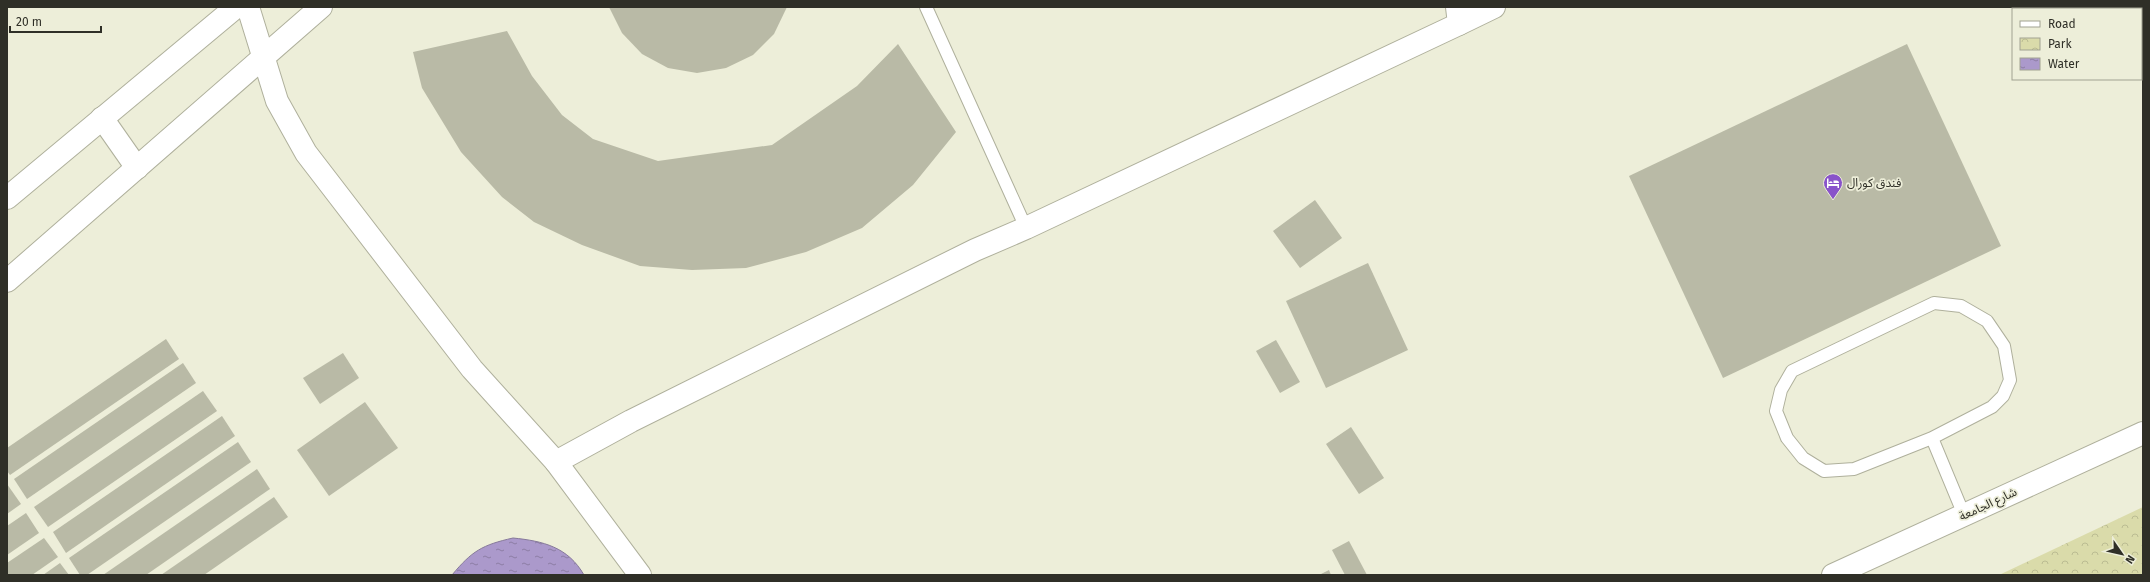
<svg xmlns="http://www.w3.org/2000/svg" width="2150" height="582" font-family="'Fira Sans','Noto Sans Arabic',sans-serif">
  <defs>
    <pattern id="park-crowns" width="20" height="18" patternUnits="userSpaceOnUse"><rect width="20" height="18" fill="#dadbaa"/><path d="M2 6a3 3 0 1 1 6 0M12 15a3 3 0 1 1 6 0" fill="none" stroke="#bbbc92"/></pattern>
    <pattern id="water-ripples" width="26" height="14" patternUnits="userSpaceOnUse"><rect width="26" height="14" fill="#ab99cb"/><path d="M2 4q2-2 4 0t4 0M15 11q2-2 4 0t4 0" fill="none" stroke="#8c7da5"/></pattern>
  </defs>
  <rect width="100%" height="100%" fill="#edeed9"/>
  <polygon fill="url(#park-crowns)" points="2143,507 2143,575 1999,575"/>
  <path fill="url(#water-ripples)" stroke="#86799a" d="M513,538c30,3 55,9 71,37h-132c20,-24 30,-30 61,-37z"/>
  <g fill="#b9baa6">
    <polygon points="609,7 787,7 774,34 753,55 726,68 697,73 668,68 642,54 622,33"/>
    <polygon points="507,31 532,76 562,115 593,139 658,161 772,145 857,86 898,44 956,132 913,185 862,228 806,252 746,268 692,270 640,266 582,245 534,222 502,197 461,152 422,88 413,52"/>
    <polygon points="1907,44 2001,246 1723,378 1629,176"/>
    <polygon points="1315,200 1342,238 1300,268 1273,231"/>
    <polygon points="1368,263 1408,350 1326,388 1286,301"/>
    <polygon points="166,339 179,359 10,475 7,471 7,448"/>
    <polygon points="1276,340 1300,382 1280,393 1256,351"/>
    <polygon points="343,353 359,378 320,404 303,378"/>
    <polygon points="183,363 196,383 27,499 14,479"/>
    <polygon points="203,391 217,411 48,527 34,507"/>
    <polygon points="365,402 398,448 329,496 297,450"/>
    <polygon points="222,416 235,436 66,553 53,532"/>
    <polygon points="1351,427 1384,478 1359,494 1326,444"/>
    <polygon points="238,442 251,462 87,575 80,575 69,558"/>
    <polygon points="257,469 270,489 146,575 103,575"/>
    <polygon points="7,484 21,504 7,514"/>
    <polygon points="274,497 288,517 204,575 161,575"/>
    <polygon points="26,513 39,533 7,555 7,526"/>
    <polygon points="44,538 58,557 32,575 7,575 7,563"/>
    <polygon points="1349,541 1367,575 1345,575 1332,550"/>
    <polygon points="60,563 69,575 43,575"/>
    <polygon points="1329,570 1331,575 1319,575"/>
  </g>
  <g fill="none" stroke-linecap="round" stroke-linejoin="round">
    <defs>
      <g id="service">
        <polyline points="926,7 1026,228"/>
        <polyline points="1932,438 1854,469 1824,471 1803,458 1787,438 1776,411 1781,390 1792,371 1934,303 1961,306 1987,321 2004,346 2010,380 2003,396 1992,407 1932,438 1964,515"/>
      </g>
      <g id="minor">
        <polyline points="248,7 277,101 306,153 472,369 556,462 640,575"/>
        <polyline points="1459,24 1494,7"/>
        <polyline points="102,118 137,168"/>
        <polyline points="7,198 236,7"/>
        <polyline points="7,281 321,7"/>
        <polyline points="556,462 631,421 975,250 1026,228 1459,24 1457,7"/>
      </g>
      <polyline id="secondary" points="1833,575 2143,433"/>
    </defs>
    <use href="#service" stroke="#afb09c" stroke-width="14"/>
    <use href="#minor" stroke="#afb09c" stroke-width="24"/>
    <use href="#secondary" stroke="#afb09c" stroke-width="24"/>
    <use href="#service" stroke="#fff" stroke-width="12"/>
    <use href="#minor" stroke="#fff" stroke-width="22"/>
    <use href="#secondary" stroke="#fff" stroke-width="22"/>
  </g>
  <defs>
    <symbol id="hotel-pin" viewBox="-11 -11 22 30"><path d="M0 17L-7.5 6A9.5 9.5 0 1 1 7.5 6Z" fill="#8953ca" stroke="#edeed9"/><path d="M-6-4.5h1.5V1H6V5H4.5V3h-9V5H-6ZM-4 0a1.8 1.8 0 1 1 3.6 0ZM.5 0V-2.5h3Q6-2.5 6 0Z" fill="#fff"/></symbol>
  </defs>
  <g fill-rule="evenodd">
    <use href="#hotel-pin" x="1822" y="172" width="22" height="30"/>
  </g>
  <g text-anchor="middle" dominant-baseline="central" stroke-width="3.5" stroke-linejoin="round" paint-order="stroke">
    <g font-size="12" fill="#2f2f27" stroke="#edeed9" text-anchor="start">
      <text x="1847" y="183">فندق كورال</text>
    </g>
    <g font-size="12" fill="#2f2f27" stroke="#edeed9">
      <text transform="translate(1988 504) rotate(-25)">شارع الجامعة</text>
    </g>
  </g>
  <rect width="2150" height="582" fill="none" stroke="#2f2f27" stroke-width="16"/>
  <rect x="2012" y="8" width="130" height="72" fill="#edeed9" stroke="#a1a292"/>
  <rect x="2020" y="21" width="20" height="6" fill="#ffffff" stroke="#a1a292"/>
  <text x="2048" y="28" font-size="12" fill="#2f2f27">Road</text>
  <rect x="2020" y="38" width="20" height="12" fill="url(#park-crowns)" stroke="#a1a292"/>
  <text x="2048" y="48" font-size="12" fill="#2f2f27">Park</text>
  <rect x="2020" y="58" width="20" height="12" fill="url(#water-ripples)" stroke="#a1a292"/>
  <text x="2048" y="68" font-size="12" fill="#2f2f27">Water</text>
  <g transform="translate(2122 554) rotate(124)" stroke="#edeed9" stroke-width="3" paint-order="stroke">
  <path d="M0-3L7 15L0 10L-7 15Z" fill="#2f2f27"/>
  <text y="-6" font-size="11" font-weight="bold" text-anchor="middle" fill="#2f2f27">N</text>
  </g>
  <path d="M10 26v6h91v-6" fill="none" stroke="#2f2f27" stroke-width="2"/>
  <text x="16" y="26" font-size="12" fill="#2f2f27" stroke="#edeed9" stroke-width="3" paint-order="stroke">20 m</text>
</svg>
